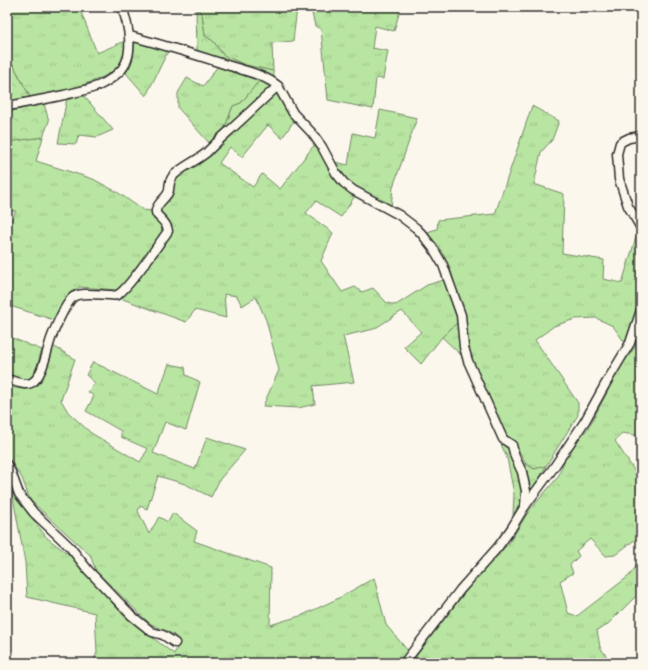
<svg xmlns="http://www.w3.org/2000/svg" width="648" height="670" font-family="'Gochi Hand',sans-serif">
  <defs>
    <pattern id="grass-tufts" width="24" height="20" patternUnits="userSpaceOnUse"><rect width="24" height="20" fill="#b9e5a2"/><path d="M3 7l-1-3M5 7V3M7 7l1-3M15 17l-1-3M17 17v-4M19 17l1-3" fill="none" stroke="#9fc58c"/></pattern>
    <pattern id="forest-crowns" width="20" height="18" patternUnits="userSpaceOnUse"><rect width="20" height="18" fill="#b9e5a2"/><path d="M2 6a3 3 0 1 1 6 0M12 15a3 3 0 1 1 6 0" fill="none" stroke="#9fc58c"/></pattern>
  </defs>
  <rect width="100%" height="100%" fill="#fbf7ec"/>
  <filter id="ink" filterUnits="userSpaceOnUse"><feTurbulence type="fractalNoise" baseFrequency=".025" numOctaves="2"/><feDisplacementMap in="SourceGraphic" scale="8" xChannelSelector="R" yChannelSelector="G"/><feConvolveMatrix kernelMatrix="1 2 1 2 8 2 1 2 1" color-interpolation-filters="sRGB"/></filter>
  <g filter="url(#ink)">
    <g fill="url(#grass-tufts)" stroke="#728866">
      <path d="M7,7h72l18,46 28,-12c0,9 -2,19 -7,27 -2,2 -5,3 -8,5 -24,14 -53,19 -80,24l-23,-44z"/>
      <polygon points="196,7 401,7 394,31 375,26 372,48 388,51 383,79 376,78 373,109 328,100 321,29 315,26 311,9 297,8 293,41 272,43 273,71 245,65 223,55 213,41 205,36 202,14"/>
      <polygon points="135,41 168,51 146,96 126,73 133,58"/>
      <polygon points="218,66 259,81 241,103 233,106 224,130 210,144 178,108 178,93 187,78 203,86"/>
      <polygon points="276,93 294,121 282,138 268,125 242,157 230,147 219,163 253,187 262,174 280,189 315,144 341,185 355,196 341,217 316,201 306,213 333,233 321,261 342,292 355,287 362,292 373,288 387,303 396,305 427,285 444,280 458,322 442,337 421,364 404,347 421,332 402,311 374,329 343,336 354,382 313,386 315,404 298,408 263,406 279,370 266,320 256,297 242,306 237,296 224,294 226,318 195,310 186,322 120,298 171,231 170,223 160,214 158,211 174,180 186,170 200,163"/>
      <polygon points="84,96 113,130 97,137 79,135 76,144 58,143 67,98"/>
      <polygon points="532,106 559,121 552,140 541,152 534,184 564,194 562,253 604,260 603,279 622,283 637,234 641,238 641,297 625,343 613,326 596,318 575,319 554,326 535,340 578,403 578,415 546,466 534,469 525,463 515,443 506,437 470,363 465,346 464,315 450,268 427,232 437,229 438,220 495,214"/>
      <polygon points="380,110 417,118 393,187 391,207 355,188 343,175 335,162 348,165 353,133 375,138"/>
      <polygon points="43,137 36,161 93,179 117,192 143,210 151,211 153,217 161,224 162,232 127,281 116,290 80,287 71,292 54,320 7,305 7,227 16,211 7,211 7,142"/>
      <polygon points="641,327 641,436 622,433 615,441 641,481 641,535 615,555 606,556 590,539 576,551 579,556 570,565 573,573 560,581 568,613 577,616 629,576 641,560 641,591 606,626 597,630 600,647 611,663 411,663 479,574 509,543 529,511 558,477 567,454 589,427 620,367 635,347"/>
      <polygon points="7,336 42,350 34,376 25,380 7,376"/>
      <path d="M53,346l22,13 -14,41 7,12 23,21 49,29 8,-13 -27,-12v-6l-35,-20 8,-15 -6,-4 7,-9 -9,-8 7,-13 65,32 11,-30 16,3 1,8 14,7 -14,48 -21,-8 -12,31 42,16 12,-32 38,13 -25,29 -9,18 -26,-13 -27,-8 -11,33 -7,-3 -2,5 11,23 10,-17 9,5 5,-9 24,18 -3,10 77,27 -1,57 33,-10 34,-16 37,-21 12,47 22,26 -9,12h-307l5,-10 -2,-40 -68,-16 -2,-35 -13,-70 35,46 24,18 53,60 50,38 6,-12 -6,-7 -25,-12 -53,-52 -6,-16 -60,-55 -8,-22 -15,-23v-69c38,11 36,-11 46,-40z"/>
    </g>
    <g fill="url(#forest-crowns)" stroke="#728866">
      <polygon points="196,8 202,14 205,36 213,41 223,55 245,65 273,71 274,77 197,51"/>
      <polygon points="7,53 30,97 7,103"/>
      <polygon points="259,81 270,87 224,130 233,106 241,103"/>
      <polygon points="44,104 49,121 43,137 7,142 7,112"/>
      <polygon points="458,322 461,355 442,337"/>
      <polygon points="500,442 509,450 519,470 522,490 520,503 513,515 514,494 507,458"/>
      <polygon points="525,463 534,469 546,466 538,481 530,492"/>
    </g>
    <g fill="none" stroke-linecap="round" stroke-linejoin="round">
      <defs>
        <g id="street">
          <path d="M130,36c33,9 67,19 100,30 16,5 35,9 48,20l15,27 19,20 10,14 14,26 8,10 9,7 46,25 17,13 6,6 11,14 10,17 18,50 3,32 4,14 35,78 9,6 3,12 7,15 4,19 -1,15"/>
          <path d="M7,106c19,-3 38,-7 57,-11 12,-3 25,-5 36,-10 7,-3 17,-10 22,-16 13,-16 6,-45 0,-62"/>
          <polyline points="641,136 629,138 623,141 620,143 617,154 619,179 628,206 641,228"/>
          <path d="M7,379c7,2 17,7 24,4 12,-5 16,-35 21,-47 4,-10 12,-29 20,-38 6,-7 29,-3 38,-3 2,0 5,1 7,0 9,-3 44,-54 51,-64 -1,-11 -13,-14 -12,-20 0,-7 9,-12 12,-18 3,-6 -1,-9 5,-17 10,-10 22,-14 33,-23 7,-7 14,-14 22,-21 17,-15 33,-31 50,-46"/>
          <polyline points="7,465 11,472 19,494 34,513 70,547 88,570 132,616 152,632 163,635 175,643"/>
          <polyline points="404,663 460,590 498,547 511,529 525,506 554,467 585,421 606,383 630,343 641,310"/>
        </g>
      </defs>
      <use href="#street" stroke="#2b2b2b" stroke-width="11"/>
      <use href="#street" stroke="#fbf7ec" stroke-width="8"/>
    </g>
  </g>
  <rect width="648" height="670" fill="none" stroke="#fbf7ec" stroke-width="24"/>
  <rect x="12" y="12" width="624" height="646" fill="none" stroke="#2b2b2b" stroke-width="1.5" filter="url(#ink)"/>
</svg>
